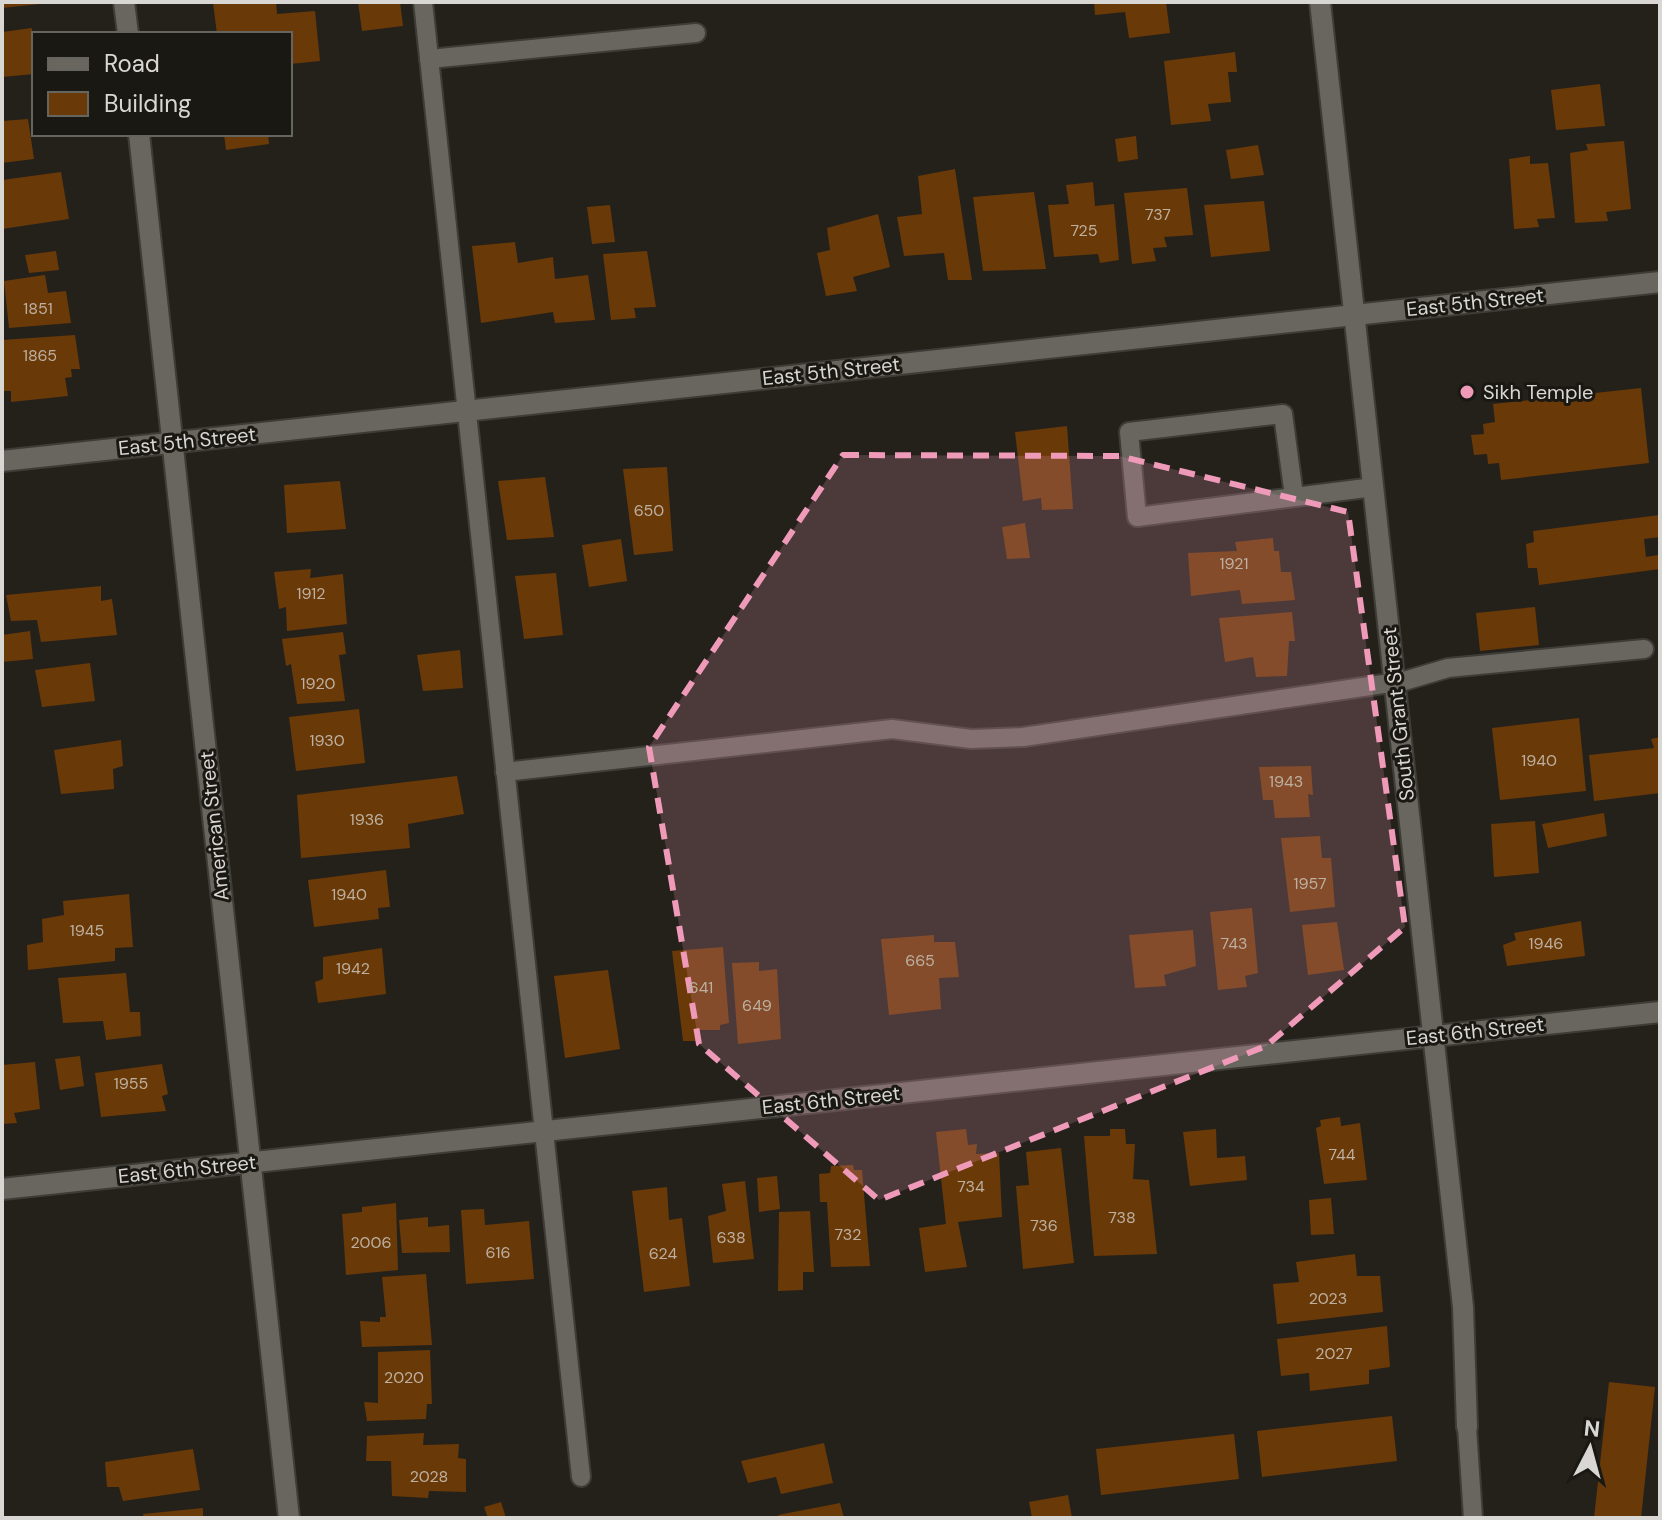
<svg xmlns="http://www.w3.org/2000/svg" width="1662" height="1520" font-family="'DM Sans',sans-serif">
  <rect width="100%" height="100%" fill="#24211b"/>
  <g fill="#6a3908">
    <polygon points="2,2 40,2 40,4 2,8"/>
    <polygon points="276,2 277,14 315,11 320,61 290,64 290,34 217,34 213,3"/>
    <polygon points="358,2 400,2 403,26 362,31"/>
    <polygon points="1094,2 1166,2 1170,33 1129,38 1125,12 1095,15"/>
    <polygon points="32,28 34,74 2,77 2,32"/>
    <polygon points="1235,52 1237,72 1228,72 1231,102 1208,104 1211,121 1171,125 1164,61"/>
    <polygon points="1600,84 1605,126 1556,130 1551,90"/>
    <polygon points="28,119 34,159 2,163 2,121"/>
    <polygon points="224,134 268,134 269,144 226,150"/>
    <polygon points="1136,136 1138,159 1118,162 1115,139"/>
    <polygon points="1624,141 1631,209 1606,212 1608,221 1575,223 1570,153 1588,150 1586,144"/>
    <polygon points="1258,145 1264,175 1231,179 1226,150"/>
    <polygon points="1530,156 1530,164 1548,163 1555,218 1537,219 1539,227 1514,229 1509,159"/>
    <polygon points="955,169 972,280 948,280 944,253 904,256 897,217 922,214 918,176"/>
    <polygon points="61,172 69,219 2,229 2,180"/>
    <polygon points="1093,182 1095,206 1114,204 1119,260 1100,263 1098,254 1054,257 1048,205 1069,204 1066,185"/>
    <polygon points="1187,188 1193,235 1164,237 1167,247 1153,248 1156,261 1132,264 1124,193"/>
    <polygon points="1034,192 1046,269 983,271 973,197"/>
    <polygon points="1264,201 1270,251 1211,257 1204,205"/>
    <polygon points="610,205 615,242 592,244 587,207"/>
    <polygon points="878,214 890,267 853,277 857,291 826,296 817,253 830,250 827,228"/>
    <polygon points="515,242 518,263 553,257 555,279 588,275 595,320 555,323 553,312 481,323 472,246"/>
    <polygon points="56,251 59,270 29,273 25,255"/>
    <polygon points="647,251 656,307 634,308 636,318 611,320 603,254"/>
    <polygon points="45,275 48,293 66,291 71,323 9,328 4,281"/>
    <polygon points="75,335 80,369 71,369 72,377 65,378 68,396 11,402 11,391 2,391 2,340"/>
    <polygon points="1641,388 1649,463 1501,480 1499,463 1488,464 1487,454 1474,455 1471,435 1484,434 1483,424 1495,422 1493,404"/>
    <polygon points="1067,426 1073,509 1042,510 1041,498 1023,501 1015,432"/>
    <polygon points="667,467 673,551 634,555 623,469"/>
    <polygon points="545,477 554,537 507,540 498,481"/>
    <polygon points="340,481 346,529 287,533 284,485"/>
    <polygon points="1660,515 1660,537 1644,539 1646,557 1658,555 1660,569 1539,585 1537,568 1528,568 1526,544 1534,542 1533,531"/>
    <polygon points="1025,523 1030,558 1007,559 1002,527"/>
    <polygon points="1273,538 1274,551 1279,551 1281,572 1291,572 1295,600 1242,604 1240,590 1191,596 1188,553 1237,551 1235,542"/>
    <polygon points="621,539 627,581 589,587 582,545"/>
    <polygon points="311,569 310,578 343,574 347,624 287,631 286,607 279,609 274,572"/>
    <polygon points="556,573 563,635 524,639 515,576"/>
    <polygon points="101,586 101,601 112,599 117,635 41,642 37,620 11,621 6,595"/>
    <polygon points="1535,607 1539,645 1480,651 1476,613"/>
    <polygon points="1292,612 1295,641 1289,641 1287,676 1256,677 1253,657 1225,662 1219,618"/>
    <polygon points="30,631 33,659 2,662 2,635"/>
    <polygon points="343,632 346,654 339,655 345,701 297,704 291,664 286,666 282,639"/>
    <polygon points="460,650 463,688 423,691 417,655"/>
    <polygon points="90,663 95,701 42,707 35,670"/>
    <polygon points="359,709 365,763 296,771 289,717"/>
    <polygon points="1579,718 1586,791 1500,800 1492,728"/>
    <polygon points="1660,737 1660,793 1594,801 1589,755 1654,748 1651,739"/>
    <polygon points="121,740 123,766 113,769 114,789 61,794 54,750"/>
    <polygon points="1311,766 1313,795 1308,794 1310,817 1275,818 1273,800 1263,800 1259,767"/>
    <polygon points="457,776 464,814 408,824 410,848 301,858 297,795"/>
    <polygon points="1604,813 1607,836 1548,848 1542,824"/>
    <polygon points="1535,821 1539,873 1494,877 1491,824"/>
    <polygon points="1320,836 1322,858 1331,858 1335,907 1290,912 1281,838"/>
    <polygon points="386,870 390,907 378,908 379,919 314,927 308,880"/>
    <polygon points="129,894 133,947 115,948 115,961 28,970 27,945 43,942 42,919 64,915 63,901"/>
    <polygon points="1252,908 1258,973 1245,976 1247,987 1218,990 1210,912"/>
    <polygon points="1581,921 1585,956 1507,966 1503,945 1516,940 1514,933"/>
    <polygon points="1337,922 1344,970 1308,975 1302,925"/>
    <polygon points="1193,930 1196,966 1164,975 1166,986 1135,988 1129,935"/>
    <polygon points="934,935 934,942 955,942 959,977 939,978 941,1009 889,1015 881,939"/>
    <polygon points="723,947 729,1023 720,1025 720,1030 698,1030 701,1041 683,1041 672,951"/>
    <polygon points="382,948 386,994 318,1003 315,982 323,979 323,957"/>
    <polygon points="759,962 759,971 777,969 781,1039 738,1044 732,963"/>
    <polygon points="608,970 620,1049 565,1058 554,976"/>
    <polygon points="126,973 130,1012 140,1012 141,1036 106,1040 103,1021 63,1023 58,978"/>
    <polygon points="80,1056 84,1086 60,1090 55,1059"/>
    <polygon points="35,1062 40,1109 14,1113 17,1123 2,1124 2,1065"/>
    <polygon points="162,1064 168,1094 162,1096 166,1111 101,1117 95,1073"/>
    <polygon points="1340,1117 1341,1126 1360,1123 1367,1180 1324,1184 1316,1128 1321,1126 1320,1120"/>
    <polygon points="966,1129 968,1145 977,1144 976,1154 999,1153 1002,1217 958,1222 967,1267 925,1272 919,1228 946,1224 936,1132"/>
    <polygon points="1110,1129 1125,1129 1126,1144 1135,1144 1133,1179 1149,1180 1157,1254 1094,1256 1084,1136 1110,1136"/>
    <polygon points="1216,1129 1217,1158 1245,1156 1247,1180 1190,1186 1183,1132"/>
    <polygon points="1061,1148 1074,1263 1023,1269 1016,1186 1029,1185 1026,1152"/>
    <polygon points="853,1165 854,1170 862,1170 870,1266 831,1267 827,1202 820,1202 819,1174 830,1173 831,1166"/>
    <polygon points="777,1176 780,1209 759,1212 757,1178"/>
    <polygon points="745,1181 754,1259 713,1263 708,1216 726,1211 722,1184"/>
    <polygon points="667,1187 669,1220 682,1218 690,1286 644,1292 632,1191"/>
    <polygon points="1331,1198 1334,1234 1311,1235 1309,1200"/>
    <polygon points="396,1203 398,1270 346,1275 342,1214 362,1212 362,1207"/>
    <polygon points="484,1209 485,1225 529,1221 534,1279 466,1284 461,1210"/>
    <polygon points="810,1211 814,1272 803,1272 803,1290 778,1291 779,1212"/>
    <polygon points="428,1217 428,1227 449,1225 450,1252 402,1253 399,1220"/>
    <polygon points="1355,1254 1357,1276 1380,1276 1383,1312 1277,1324 1273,1284 1299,1282 1296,1262"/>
    <polygon points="426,1274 432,1345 362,1347 360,1321 380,1322 380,1317 386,1317 382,1277"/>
    <polygon points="1387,1326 1390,1367 1369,1370 1369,1384 1310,1391 1309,1373 1281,1376 1277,1339"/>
    <polygon points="430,1350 432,1404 427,1404 426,1419 367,1421 364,1402 378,1403 378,1352"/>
    <polygon points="1609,1382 1655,1387 1641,1518 1594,1518"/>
    <polygon points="1392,1416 1397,1461 1262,1477 1257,1431"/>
    <polygon points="424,1433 423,1445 459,1444 458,1458 466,1459 466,1492 429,1491 428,1498 392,1496 391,1461 366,1461 367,1436"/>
    <polygon points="1234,1434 1239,1479 1101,1495 1096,1449"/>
    <polygon points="824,1443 833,1483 781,1494 776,1477 748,1483 741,1461"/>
    <polygon points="193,1449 200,1490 123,1501 119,1487 107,1487 105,1462"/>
    <polygon points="1068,1495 1072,1518 1032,1518 1029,1502"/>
    <polygon points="501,1502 506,1518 488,1518 484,1507"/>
    <polygon points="840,1503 844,1518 779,1518 778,1515"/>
    <polygon points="203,1508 203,1518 144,1518 143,1514"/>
  </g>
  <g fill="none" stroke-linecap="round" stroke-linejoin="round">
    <defs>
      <g id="service">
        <polyline points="423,2 581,1477"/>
        <polyline points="429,59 696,33"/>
        <polyline points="1294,496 1283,414 1129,432 1137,517 1374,487"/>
        <polyline points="505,772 892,729 971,739 1023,737 1404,681 1448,668 1644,649"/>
        <polyline points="1467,1427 1473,1518"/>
      </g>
      <g id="minor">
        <polyline points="124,2 128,34"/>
        <polyline points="1320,2 1463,1307 1467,1427"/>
        <polyline points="139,134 289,1518"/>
        <polyline points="2,461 1660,282"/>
        <polyline points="2,1189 1660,1012"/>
      </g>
    </defs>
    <use href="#service" stroke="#3e3c37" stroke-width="22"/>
    <use href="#minor" stroke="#3e3c37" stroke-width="24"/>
    <use href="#service" stroke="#69665f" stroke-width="18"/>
    <use href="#minor" stroke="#69665f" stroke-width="20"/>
  </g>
  <path fill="#ef9ab8" fill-opacity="0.2" stroke="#ef9ab8" stroke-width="6" stroke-dasharray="16 10" stroke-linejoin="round" d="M843,455l276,1 229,56 57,415 -139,119 -387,154 -180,-156 -50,-297z"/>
  <circle fill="#ef9ab8" stroke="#1a1812" stroke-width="3" cx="1467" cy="392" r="8"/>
  <g text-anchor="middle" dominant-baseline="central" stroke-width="6" stroke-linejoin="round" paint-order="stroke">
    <g font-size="16" fill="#bdb0a0">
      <text x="1158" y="214">737</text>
      <text x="1084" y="230">725</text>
      <text x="38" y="308">1851</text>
      <text x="40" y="355">1865</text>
      <text x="649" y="510">650</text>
      <text x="1234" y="563">1921</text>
      <text x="311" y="593">1912</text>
      <text x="318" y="683">1920</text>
      <text x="327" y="740">1930</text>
      <text x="1539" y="760">1940</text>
      <text x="1286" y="781">1943</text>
      <text x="367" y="819">1936</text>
      <text x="1310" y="883">1957</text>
      <text x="349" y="894">1940</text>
      <text x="87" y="930">1945</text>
      <text x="1234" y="943">743</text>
      <text x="1546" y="943">1946</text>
      <text x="920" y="960">665</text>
      <text x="353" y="968">1942</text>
      <text x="701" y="987">641</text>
      <text x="757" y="1005">649</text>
      <text x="131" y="1083">1955</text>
      <text x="1342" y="1154">744</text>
      <text x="971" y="1186">734</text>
      <text x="1122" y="1217">738</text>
      <text x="1044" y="1225">736</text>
      <text x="848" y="1234">732</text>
      <text x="731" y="1237">638</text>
      <text x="371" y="1242">2006</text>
      <text x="498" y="1252">616</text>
      <text x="663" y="1253">624</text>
      <text x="1328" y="1298">2023</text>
      <text x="1334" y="1353">2027</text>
      <text x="404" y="1377">2020</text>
      <text x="429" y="1476">2028</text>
    </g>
    <g font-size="20" fill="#d9d7d3" stroke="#1a1812">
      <text transform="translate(1475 302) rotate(-6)">East 5th Street</text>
      <text transform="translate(831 371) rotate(-6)">East 5th Street</text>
      <text transform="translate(187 441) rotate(-6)">East 5th Street</text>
      <text transform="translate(1398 714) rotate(-96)">South Grant Street</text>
      <text transform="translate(214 826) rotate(-96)">American Street</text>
      <text transform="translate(1475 1031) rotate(-6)">East 6th Street</text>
      <text transform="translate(831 1100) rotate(-6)">East 6th Street</text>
      <text transform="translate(187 1169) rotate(-6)">East 6th Street</text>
    </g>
    <g font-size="20" fill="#d9d7d3" stroke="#1a1812" text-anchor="start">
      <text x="1483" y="392">Sikh Temple</text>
    </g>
  </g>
  <rect width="1662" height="1520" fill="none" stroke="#d9d7d3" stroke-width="8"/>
  <rect x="32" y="32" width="260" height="104" fill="#1a1812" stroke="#66645f" stroke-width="2"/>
  <rect x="48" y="58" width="40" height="12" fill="#69665f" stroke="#66645f" stroke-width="2"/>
  <text x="104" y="72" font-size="24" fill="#d9d7d3">Road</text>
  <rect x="48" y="92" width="40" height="24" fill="#6a3908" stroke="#66645f" stroke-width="2"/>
  <text x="104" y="112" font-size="24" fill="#d9d7d3">Building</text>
  <g transform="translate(1590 1448) rotate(6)" stroke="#1a1812" stroke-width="6" paint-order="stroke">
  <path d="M0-6L14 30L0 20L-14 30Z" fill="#d9d7d3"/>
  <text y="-12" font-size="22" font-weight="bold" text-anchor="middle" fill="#d9d7d3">N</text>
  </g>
</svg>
